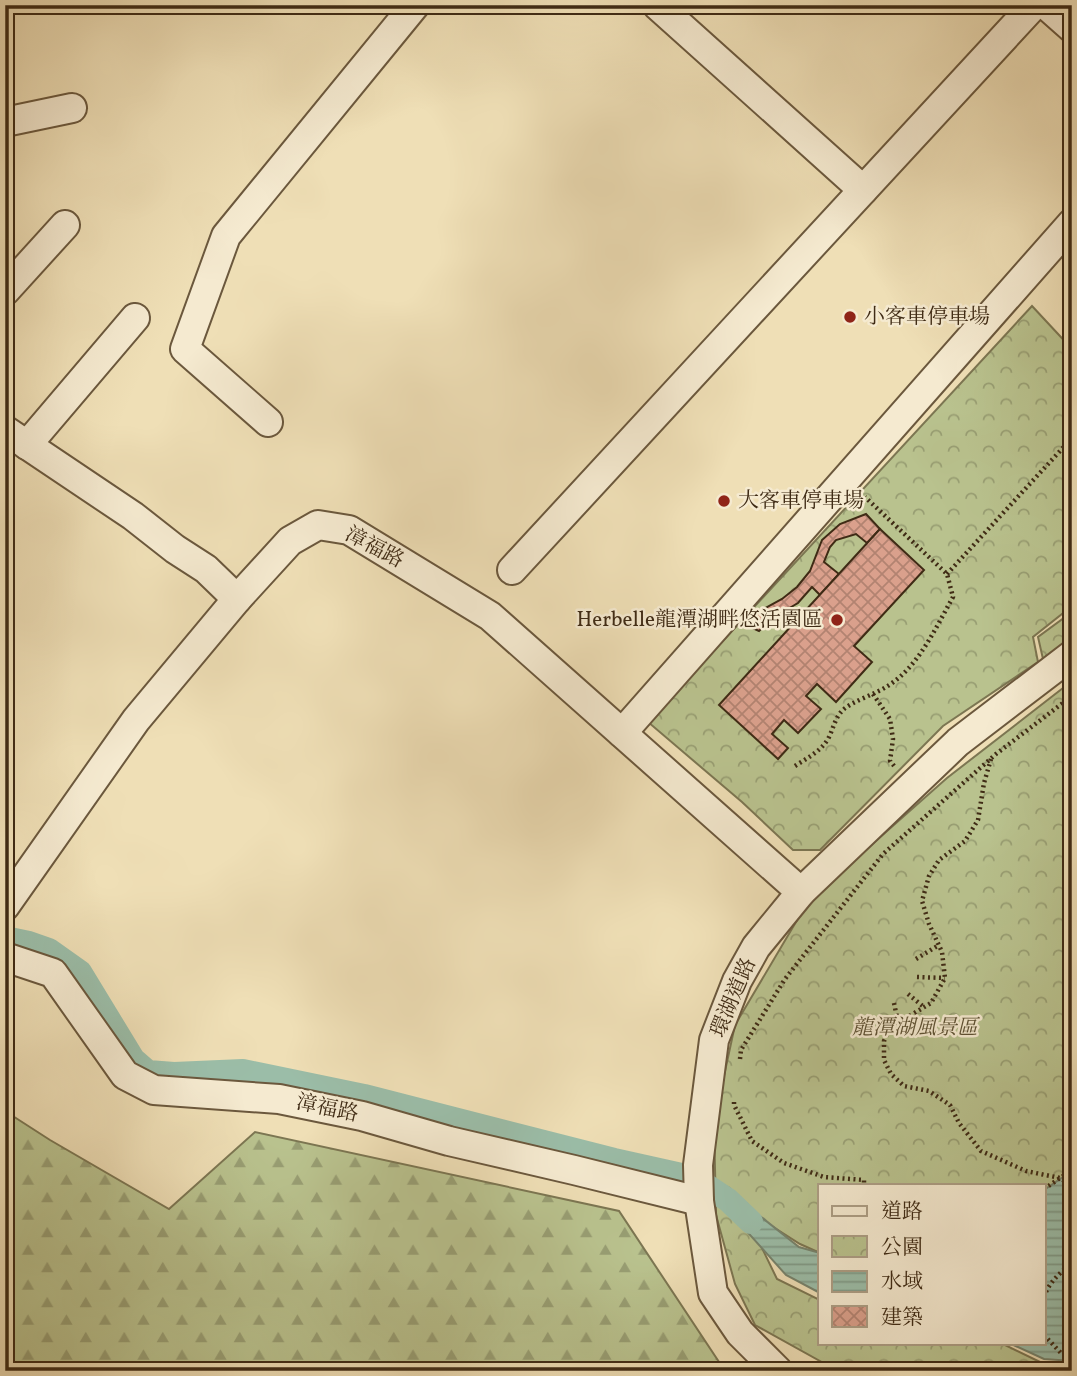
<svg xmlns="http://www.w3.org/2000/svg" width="1077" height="1376" font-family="Vollkorn,'Noto Serif TC',serif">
  <defs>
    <pattern id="forest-firs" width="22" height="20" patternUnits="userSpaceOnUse" patternTransform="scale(1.75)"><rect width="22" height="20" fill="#b9c28e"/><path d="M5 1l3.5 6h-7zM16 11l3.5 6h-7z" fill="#989e73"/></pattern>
    <pattern id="park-crowns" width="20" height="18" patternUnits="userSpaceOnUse" patternTransform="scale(1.75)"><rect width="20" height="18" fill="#b9c28e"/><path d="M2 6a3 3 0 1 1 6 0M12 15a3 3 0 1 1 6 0" fill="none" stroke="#989e73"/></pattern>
    <pattern id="water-rules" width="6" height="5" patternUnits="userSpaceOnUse" patternTransform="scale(1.75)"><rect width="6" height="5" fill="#9bbda8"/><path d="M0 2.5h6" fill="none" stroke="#809a88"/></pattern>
    <pattern id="building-cross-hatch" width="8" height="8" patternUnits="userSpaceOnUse" patternTransform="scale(1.75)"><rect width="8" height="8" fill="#daa08c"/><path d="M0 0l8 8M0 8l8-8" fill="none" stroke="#b28371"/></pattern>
  </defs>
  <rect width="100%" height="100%" fill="#efdfb6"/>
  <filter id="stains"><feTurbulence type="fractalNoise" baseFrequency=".00286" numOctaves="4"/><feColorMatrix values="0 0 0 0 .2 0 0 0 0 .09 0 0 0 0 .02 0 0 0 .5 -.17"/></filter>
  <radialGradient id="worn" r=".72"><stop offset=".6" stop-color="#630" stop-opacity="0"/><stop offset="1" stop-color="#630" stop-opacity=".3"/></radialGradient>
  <polygon fill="url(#forest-firs)" stroke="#7c7652" stroke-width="2" points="5,1111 50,1140 169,1209 255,1132 619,1211 725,1371 5,1371"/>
  <g fill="url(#park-crowns)" stroke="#7c7652" stroke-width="2">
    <polygon points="1032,306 1072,349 1072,606 1033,637 1038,662 943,726 820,850 793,850 742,802 648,722"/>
    <polygon points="1072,612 1072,642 1043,659 1038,637"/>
    <polygon points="1072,681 1072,1178 1044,1196 1044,1185 820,1185 820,1253 800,1244 767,1223 761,1246 777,1279 820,1300 820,1343 1001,1343 1040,1362 1072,1368 1072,1371 838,1371 755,1325 735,1284 716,1215 714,1122 735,1025 809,900 947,778"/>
  </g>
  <g fill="url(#water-rules)" stroke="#76836d" stroke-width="2">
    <polygon points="1072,1171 1072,1361 1044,1359 1009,1343 1044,1343 1044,1190"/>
    <polygon points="731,1193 799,1247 820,1253 820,1293 786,1275 725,1207"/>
  </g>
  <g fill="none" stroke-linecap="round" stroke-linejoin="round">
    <polyline stroke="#9bbda8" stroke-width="24" points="5,938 29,943 49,950 80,972 133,1059 148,1072 174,1074 243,1071 364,1096 614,1160 695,1178 728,1200 751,1222"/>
  </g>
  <g fill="url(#building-cross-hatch)" stroke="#3f2b15" stroke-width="2">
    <polygon points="866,514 880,529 867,543 856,534 836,540 830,547 824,562 839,574 820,595 812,587 798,603 774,617 759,631 750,627 751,616 782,599 797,587 810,571 822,540 840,524"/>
    <polygon points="880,529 924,570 854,646 872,662 836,702 817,684 806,696 821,709 798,733 784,720 772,734 788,748 778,759 719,705"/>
  </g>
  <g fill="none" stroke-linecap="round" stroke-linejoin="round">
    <defs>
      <g id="minor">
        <polyline points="657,5 863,190"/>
        <polyline points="1046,5 1072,28"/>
        <polyline points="5,122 72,108"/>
        <polyline points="5,291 65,225"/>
        <polyline points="268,422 185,349 226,236 415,5"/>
        <polyline points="5,430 133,516 175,549 206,569 237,599 290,541 318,525 349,530 490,616 801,892"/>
        <polyline points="27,445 135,318"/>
        <polyline points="512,570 1034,5"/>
        <polyline points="622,733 1072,223"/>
        <polyline points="5,906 136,720 237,599"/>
        <polyline points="5,957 53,973 125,1075 154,1090 279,1099 362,1116 449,1141 574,1170 699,1201"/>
        <polyline points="778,1371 740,1333 713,1293 699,1201 698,1165 714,1040 737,981 756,947 801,892 958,742 1072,655"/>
      </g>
    </defs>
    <use href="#minor" stroke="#6b583d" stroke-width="32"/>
    <g stroke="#3f2b15" stroke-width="4.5" stroke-dasharray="2 3.5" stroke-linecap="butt">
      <polyline points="947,574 1072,438"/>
      <polyline points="873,694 890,719 893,739 890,761 895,767"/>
      <polyline points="991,759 984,783 978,820 965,841 939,860 929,876 922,901 929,924 942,952 945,978 931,1003 906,1018 891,1025 884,1041 884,1060 891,1074 904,1086 929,1091 950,1105 959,1123 981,1151 1026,1171 1060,1178 1069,1184 1072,1188"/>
      <path d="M795,766c12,-8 25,-14 33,-27 5,-9 7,-22 15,-29 8,-8 32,-16 43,-23 32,-19 49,-58 67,-90l-6,-23 -82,-77"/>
      <polyline points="916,959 939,945"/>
      <polyline points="917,977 945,978"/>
      <polyline points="908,994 924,1007"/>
      <polyline points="894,1003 898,1022"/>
      <polyline points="740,1059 741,1050 785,979 883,854 996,754 1072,696"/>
      <polyline points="734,1102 734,1105 752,1141 784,1163 824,1177 864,1180 864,1185"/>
      <polyline points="1044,1189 1072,1170"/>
      <path d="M1044,1297c5,-15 16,-24 28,-34"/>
      <polyline points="1044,1335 1061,1353 1072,1357"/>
    </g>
    <use href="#minor" stroke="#f5ead0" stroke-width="28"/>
  </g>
  <g fill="#8f2418" stroke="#f5ead0" stroke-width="2.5">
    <circle cx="850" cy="317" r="7"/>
    <circle cx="724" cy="501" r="7"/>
    <circle cx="837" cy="620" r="7"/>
  </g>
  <g text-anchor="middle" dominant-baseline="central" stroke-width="5" stroke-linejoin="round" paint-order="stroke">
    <g font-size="21" fill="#3f2b15" stroke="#f5ead0" text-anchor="start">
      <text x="864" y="317">小客車停車場</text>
      <text x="738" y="501">大客車停車場</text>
      <text x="823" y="620" text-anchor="end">Herbelle龍潭湖畔悠活園區</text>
    </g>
    <g font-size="21" fill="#3f2b15" stroke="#f5ead0">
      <text transform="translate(374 548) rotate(28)">漳福路</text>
      <text transform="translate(734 998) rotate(-67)">環湖道路</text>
      <text transform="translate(327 1109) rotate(12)">漳福路</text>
    </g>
    <g font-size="21" font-style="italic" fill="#5e5133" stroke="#f5ead0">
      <text x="915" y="1028">龍潭湖風景區</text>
    </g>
  </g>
  <rect width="1077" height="1376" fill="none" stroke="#efdfb6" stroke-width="28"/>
  <rect x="7" y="7" width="1063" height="1362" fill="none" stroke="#3f2b15" stroke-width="3.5"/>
  <rect x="14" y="14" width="1049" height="1348" fill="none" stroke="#3f2b15" stroke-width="2"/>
  <rect x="818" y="1184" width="228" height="161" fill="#f5ead0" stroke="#ac9e85" stroke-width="2"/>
  <rect x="832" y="1206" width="35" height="10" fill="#f5ead0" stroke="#ac9e85" stroke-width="2"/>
  <text x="881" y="1218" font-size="21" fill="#3f2b15">道路</text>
  <rect x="832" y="1236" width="35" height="21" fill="url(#park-crowns)" stroke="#ac9e85" stroke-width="2"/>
  <text x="881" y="1254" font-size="21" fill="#3f2b15">公園</text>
  <rect x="832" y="1271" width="35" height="21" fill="url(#water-rules)" stroke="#ac9e85" stroke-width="2"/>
  <text x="881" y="1288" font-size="21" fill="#3f2b15">水域</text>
  <rect x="832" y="1306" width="35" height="21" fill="url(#building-cross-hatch)" stroke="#ac9e85" stroke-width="2"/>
  <text x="881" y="1324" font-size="21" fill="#3f2b15">建築</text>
  <rect width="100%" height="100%" filter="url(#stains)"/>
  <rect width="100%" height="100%" fill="url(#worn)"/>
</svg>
